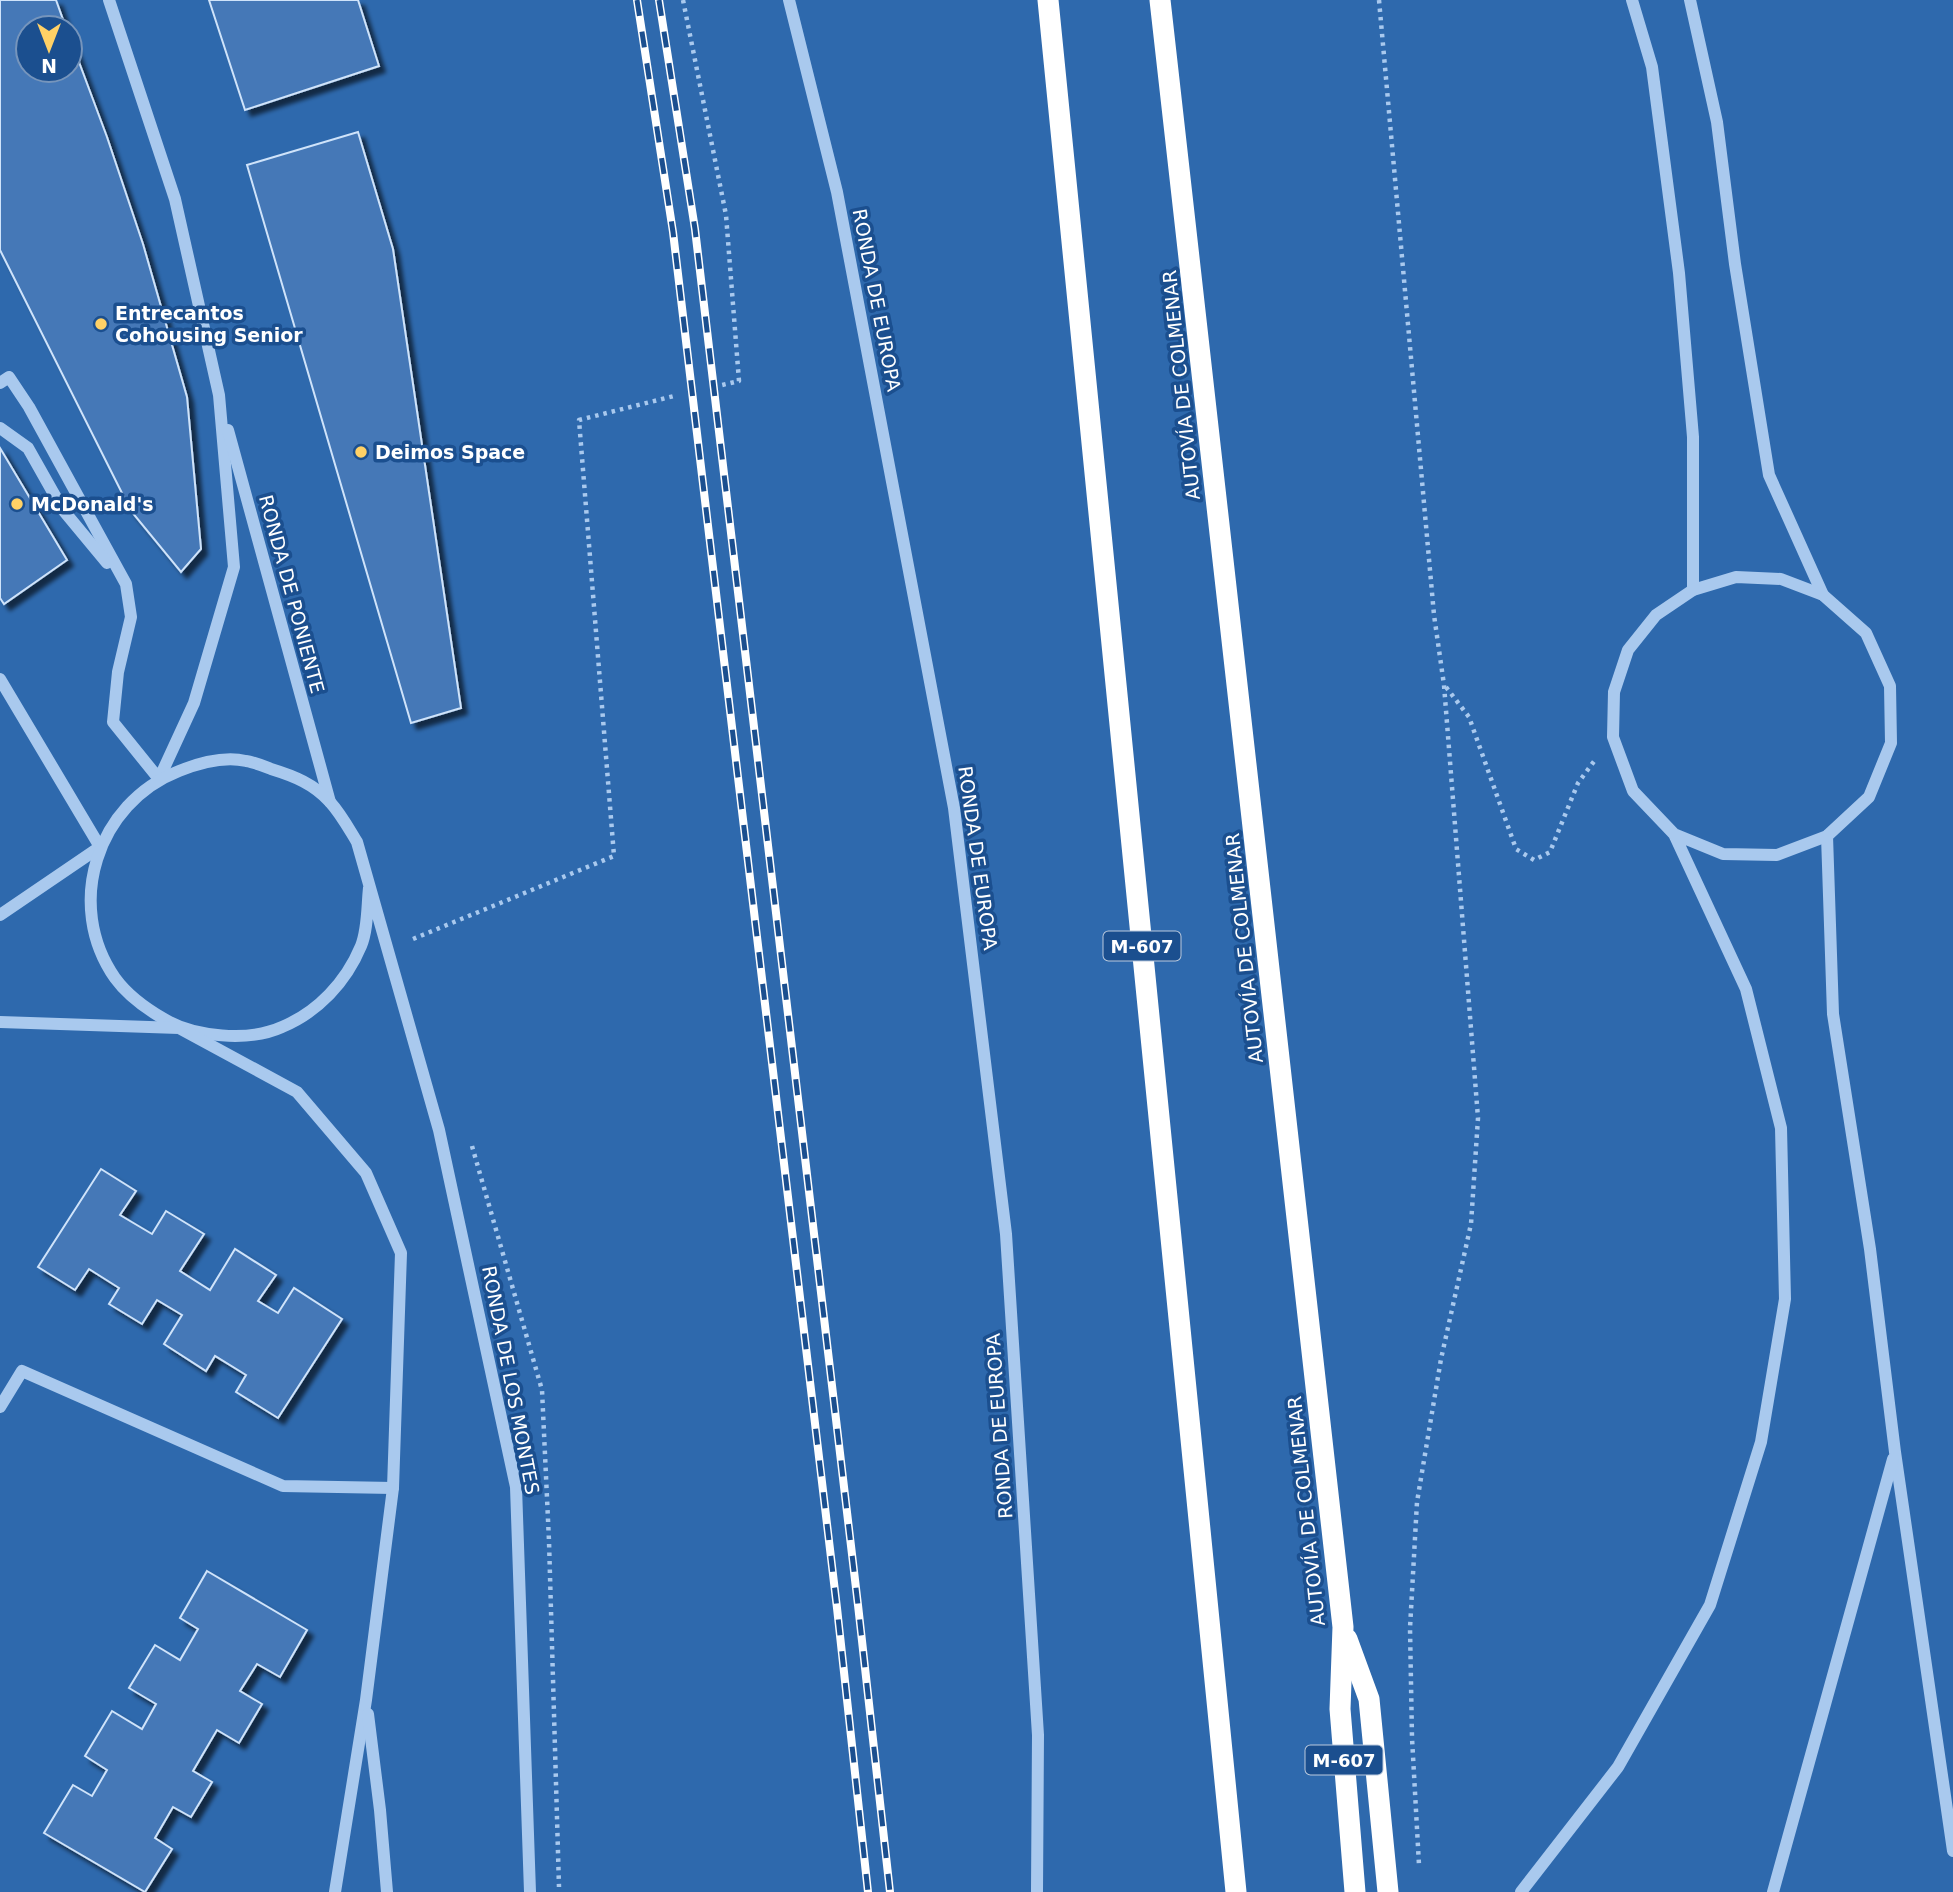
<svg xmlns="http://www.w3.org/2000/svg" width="1953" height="1892" font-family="'DejaVu Sans',sans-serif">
  <defs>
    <filter id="shadow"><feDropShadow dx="6" dy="6" stdDeviation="2" flood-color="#0009"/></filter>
  </defs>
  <rect width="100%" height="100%" fill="#1b4f8f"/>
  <path fill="#2e69ad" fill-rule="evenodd" d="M0,0h1953v1892h-1953zM28,28h42v42h-42z"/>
  <g fill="#4478b7" stroke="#cfe3fa" stroke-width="2" filter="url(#shadow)">
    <polygon points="0,0 56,0 66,28 28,28 28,70 70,70 70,38 107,137 143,244 187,397 201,549 181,572 131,511 0,250"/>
    <polygon points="209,0 358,0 379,66 245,110"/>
    <polygon points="358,132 393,249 461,708 411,723 247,165"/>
    <polygon points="0,448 67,560 4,604 0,598"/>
    <polygon points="101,1169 136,1191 120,1215 152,1234 166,1211 204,1234 180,1271 210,1290 235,1249 276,1275 258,1301 278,1313 294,1288 342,1319 278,1418 236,1392 246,1375 215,1356 206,1371 164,1344 182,1315 157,1300 142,1324 109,1304 119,1288 89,1269 75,1290 38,1267"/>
    <polygon points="207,1571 307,1630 280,1677 257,1664 240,1691 262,1704 239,1743 217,1730 193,1771 212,1782 191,1817 173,1807 155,1838 172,1849 145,1892 44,1833 73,1785 92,1796 107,1770 85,1756 112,1711 142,1729 156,1704 129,1688 155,1645 180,1660 198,1629 180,1618"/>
  </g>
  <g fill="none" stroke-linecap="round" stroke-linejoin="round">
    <g stroke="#a9c9ee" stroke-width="4.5" stroke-dasharray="3.5 5" stroke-linecap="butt">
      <polyline points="683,0 726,215 739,381 718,386"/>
      <polyline points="1379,0 1434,615 1444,685 1478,1118 1471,1224 1441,1359 1417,1502 1410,1628 1412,1738 1419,1865"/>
      <polyline points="1446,687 1469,717 1516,849 1534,860 1550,852 1578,783 1595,760"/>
      <polyline points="413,939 614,856 579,420 674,396"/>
      <polyline points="472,1146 542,1390 549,1541 559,1887"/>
    </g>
    <g stroke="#a9c9ee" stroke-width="12">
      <polyline points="789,0 837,192 954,808 1006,1234 1038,1735 1037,1892"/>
      <polyline points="1632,0 1652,67 1679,273 1693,437 1693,590"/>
      <polyline points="1690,0 1717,122 1735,264 1769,475 1823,595"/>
      <polyline points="0,383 9,377 29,407 126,584 131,617 118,672 113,722 159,779 194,703 234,567 219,395 175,199 109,0"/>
      <polyline points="0,428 28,448 63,510 107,563"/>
      <polyline points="228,430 330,802"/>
      <polyline points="0,679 100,847 0,915"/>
      <polyline points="1827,836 1833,1014 1870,1249 1895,1452 1953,1851"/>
      <path d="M369,888c-2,18 -1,41 -8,58 -15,36 -43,66 -79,81 -33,15 -88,10 -118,-8 -19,-11 -36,-23 -49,-41 -51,-73 -18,-175 64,-207 20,-8 45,-15 67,-10 8,1 17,5 25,8 23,7 43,15 59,33 11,12 19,27 27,40l82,288 77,357 14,405"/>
      <polyline points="0,1022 179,1028 297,1092 366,1173 401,1253 393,1488 366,1700 335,1892"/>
      <polyline points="0,1407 22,1371 283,1486 393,1488"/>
      <polyline points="368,1714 380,1810 387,1892"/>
      <polyline points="1521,1892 1618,1767 1710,1605 1761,1442 1785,1299 1781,1128 1746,989 1674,834 1633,791 1613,737 1614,692 1628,650 1656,615 1693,590 1736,577 1781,579 1823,595 1866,633 1890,686 1891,743 1869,797 1827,836 1777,855 1723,854 1674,834"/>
      <polyline points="1773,1892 1893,1459"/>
    </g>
    <g stroke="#fff" stroke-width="21">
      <polyline points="1048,0 1236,1892"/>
      <polyline points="1160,0 1343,1627 1340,1709 1355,1892"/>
      <polyline points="1347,1639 1369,1699 1388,1892"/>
    </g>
    <defs>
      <g id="rail">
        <polyline points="637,0 673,232 837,1608 868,1892"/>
        <polyline points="659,0 695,229 858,1605 890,1892"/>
      </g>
    </defs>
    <use href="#rail" stroke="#fff" stroke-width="8"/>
    <use href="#rail" stroke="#1b4f8f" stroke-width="5" stroke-dasharray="16" stroke-linecap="butt"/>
  </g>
  <g fill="#ffd166" stroke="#1b4f8f" stroke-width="2.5">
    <circle cx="101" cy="324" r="7"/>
    <circle cx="361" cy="452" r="7"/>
    <circle cx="17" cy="504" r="7"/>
  </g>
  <g text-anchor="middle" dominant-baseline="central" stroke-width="7" stroke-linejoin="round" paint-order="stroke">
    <g fill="#1b4f8f" stroke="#bbcadd" stroke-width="2">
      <rect x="1103.5" y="931.5" width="77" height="29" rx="5"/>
      <rect x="1305.5" y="1745.5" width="77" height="29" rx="5"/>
    </g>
    <g font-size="18" font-weight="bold" fill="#fff">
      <text x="1142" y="946">M-607</text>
      <text x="1344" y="1760">M-607</text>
    </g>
    <g font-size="19" fill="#fff" stroke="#1b4f8f">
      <text transform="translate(877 300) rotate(79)">RONDA DE EUROPA</text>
      <text transform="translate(1181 385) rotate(-96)">AUTOVÍA DE COLMENAR</text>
      <text transform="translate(292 594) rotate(75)">RONDA DE PONIENTE</text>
      <text transform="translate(978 858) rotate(82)">RONDA DE EUROPA</text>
      <text transform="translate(1244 948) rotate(-96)">AUTOVÍA DE COLMENAR</text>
      <text transform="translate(511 1380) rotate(79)">RONDA DE LOS MONTES</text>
      <text transform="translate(999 1426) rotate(-94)">RONDA DE EUROPA</text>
      <text transform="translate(1306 1511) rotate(-96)">AUTOVÍA DE COLMENAR</text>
    </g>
    <g font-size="19" font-weight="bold" fill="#fff" stroke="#1b4f8f" text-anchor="start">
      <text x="115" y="313">Entrecantos<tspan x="115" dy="22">Cohousing Senior</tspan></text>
      <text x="375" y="452">Deimos Space</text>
      <text x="31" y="504">McDonald's</text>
    </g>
  </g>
  <g transform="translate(49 49) rotate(180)"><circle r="33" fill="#1b4f8f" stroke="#7695bc" stroke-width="2"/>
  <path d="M0-5L12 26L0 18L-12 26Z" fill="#ffd166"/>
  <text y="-10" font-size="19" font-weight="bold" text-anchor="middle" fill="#ffffff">N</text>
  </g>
</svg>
